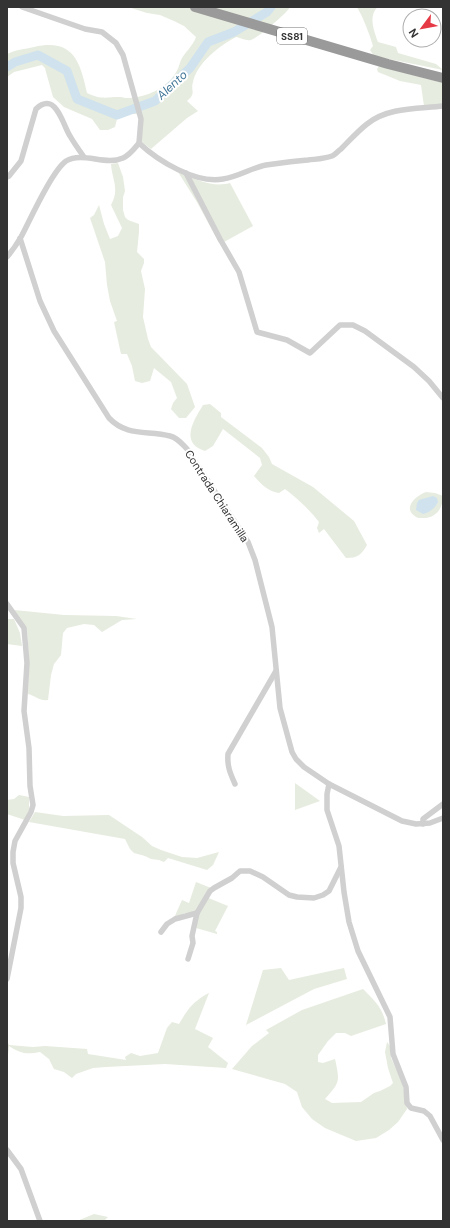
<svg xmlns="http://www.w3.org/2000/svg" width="450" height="1228" font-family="'DM Sans',sans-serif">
  <rect width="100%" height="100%" fill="#fff"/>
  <g fill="#e6ecdf">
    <path d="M128,7h162c-3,6 -32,31 -39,33 -5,1 -10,-2 -15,-3 -17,9 -39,26 -43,45 -3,9 4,11 -6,19l11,10 -11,7 -36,31 -9,-7 -2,-28h-14l-9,5 -2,8 -7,3h-8l-8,-11 -28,-12 -11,-10 -7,-25 -1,-4 -3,-3 -28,7 -7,5v-23c8,-4 18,-5 27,-7 39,-9 46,14 53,46 14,7 19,4 34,4 3,1 6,1 9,1 17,-1 36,-10 45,-24 3,-4 4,-9 6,-14 4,-8 12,-14 15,-23l-12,-11 -10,-5 -14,-6 -13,-2z"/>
    <path d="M357,7h21c-10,8 -4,24 0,35l18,5 2,6 38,11 7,6 -69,-14 -4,-6 3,-4c-4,-13 -9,-27 -16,-39z"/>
    <polygon points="379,66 443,83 443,105 424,106 421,85 400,81 378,72 377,69"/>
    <path d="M118,163l5,14 2,14 -2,6v13l2,7 3,3 11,4v8l-2,20 7,7v4l-3,8 4,18 -2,28 5,22 3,8 36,37 8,23 -9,11h-7l-8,-9 2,-6 4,-5 -6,-16 -17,-14 -4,13 -8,2 -7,-2 -3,-15 -5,-12h-6l-7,-32 3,-1 -7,-20 -3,-16 -2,-23 -15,-44 4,-3 5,-10 5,19 6,15 8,-3 4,-8 -11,-23c9,-16 1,-25 0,-41z"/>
    <path d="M178,172c16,7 35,16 52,11l23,43 -29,16 -5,1 -22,-41z"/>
    <path d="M210,404l11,9v4l41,31 7,9 3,7 41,23 41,34 13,24c-6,10 -9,13 -21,13l-22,-29 -5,4 -2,-5 2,-6c-10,-13 -21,-23 -34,-33l-6,4c-10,-1 -18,-9 -25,-17l8,-11 -2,-7 -37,-29 -10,17 -8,5c-26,-8 -11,-31 -2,-46z"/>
    <path d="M426,492l9,1 8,3c0,13 -8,23 -21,22 -3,0 -4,0 -6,-1 -15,-9 1,-22 10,-25z"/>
    <path d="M14,610l50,5 52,1 21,3 -15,1 -20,12 -8,-7 -10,-1 -17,4 -4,5 -2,22 -7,9 -3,11 -3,25c-9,1 -12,-4 -20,-6l1,-35 -2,-29z"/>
    <polygon points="7,619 14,619 20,633 22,646 7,644"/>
    <polygon points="295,783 320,801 295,810"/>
    <polygon points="19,795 29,797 29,810 25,820 7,814 7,800 14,799"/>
    <polygon points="35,812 63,816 109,815 142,837 152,846 161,850 182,857 197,858 219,852 213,865 207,870 168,858 164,862 159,860 151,859 145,856 134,853 130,849 125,839 29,822"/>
    <polygon points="196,882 211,888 206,897 228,906 215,931 217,932 217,934 196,928 198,918 184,913 182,916 174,918 182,900 189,903"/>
    <polygon points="281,968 289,980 344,968 347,979 314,989 246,1025 263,970"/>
    <path d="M363,989c12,12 19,18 23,35l-35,12 -6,-3h-9l-8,8 -10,14v7l5,1 12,-4c5,23 5,23 -10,40l7,4 29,-1 13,-9 6,-2 10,-5 3,-3 -5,-15 -3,-16 2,-10 3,4 1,12 11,23 5,28 -9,13 -9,8 -13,8 -20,3 -31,-13 -13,-9 -10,-12 -5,-15 -12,-8 -53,-15 20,-23 17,-13 -3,-3 36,-20z"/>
    <path d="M209,993l-14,36 18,9 -5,9 20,16 -2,5 -61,-4 -59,3 -13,1 -17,6 -4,4 -8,-6 -10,-3 -5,-10 -9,-7c-14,3 -20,1 -31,-6l-1,9 -1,1v-15l2,4 24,2 12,-1 42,3 1,5 38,6 -1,-3 6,-4 9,3 18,-3 9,-25 5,-6 7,2c3,-5 6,-10 9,-14 5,-7 13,-13 21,-17z"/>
    <polygon points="94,1214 108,1217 104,1221 93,1221 91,1220 77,1221"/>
  </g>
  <path fill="#cfe2ee" d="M433,496l4,2 1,4c-4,7 -8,10 -15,12l-7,-4 1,-7 2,-3z"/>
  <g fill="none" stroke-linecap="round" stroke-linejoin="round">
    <polyline stroke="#cfe2ee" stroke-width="9" points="7,67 15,62 38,55 67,71 77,99 117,115 155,101 190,68 208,42 234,32 267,12 271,7"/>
    <g stroke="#d0d0d0" stroke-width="5.5">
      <path d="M139,143c19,18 57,41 84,36 15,-2 28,-11 43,-14 14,-2 28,-4 42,-5 8,-1 16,-1 24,-4 3,-1 6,-5 9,-7 9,-9 17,-18 26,-25 21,-17 51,-15 76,-18"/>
      <polyline points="186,173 220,239 239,272 257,332 287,340 310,353 340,325 353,325 365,331 414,367 429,381 443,398"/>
      <path d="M7,177l2,-1 12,-15 15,-52c4,-4 8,-7 14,-5 9,3 15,24 20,32 4,7 9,14 14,21"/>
      <path d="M20,238l20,63 14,30 55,87c18,19 39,12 61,18 8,2 12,8 17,13l61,93 7,18 17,67 8,81 12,44 4,7 8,8 25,17 73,37 14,3 14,-1 13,-5"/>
      <path d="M7,257c5,-6 10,-13 14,-20 9,-17 31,-66 45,-76 17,-10 39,5 57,-3 7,-3 11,-9 16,-15l2,-24 -18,-64 -7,-12 -14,-11 -17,-3 -63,-22"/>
      <polyline points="7,604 24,628 27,663 24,711 29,748 30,786 33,805 31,812 15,841 13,852 13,863 21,897 21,908 7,979"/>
      <path d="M235,784c-5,-11 -8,-18 -7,-30l48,-83"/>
      <polyline points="329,784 327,794 327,810 339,846 344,892 349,922 358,951 390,1017 393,1054 406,1087 407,1103 411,1108 424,1111 430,1116 443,1140"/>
      <polyline points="423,824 423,819 443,804"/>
      <polyline points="161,932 167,924 175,919 197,913"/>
      <polyline points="188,959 193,943 192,936 197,913 210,891 214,888 232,878 240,871 250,871 263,877 289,895 297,897 314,898 323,895 329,891 341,867"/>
      <polyline points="7,1150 21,1169 40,1221"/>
    </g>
    <polyline stroke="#9a9a9a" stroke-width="10" points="195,7 388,64 443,78"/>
  </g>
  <g text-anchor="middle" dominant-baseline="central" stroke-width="4" stroke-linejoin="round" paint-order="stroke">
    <rect fill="#fff" stroke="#707070" stroke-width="1" x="277" y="28" width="30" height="16" rx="3"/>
    <g font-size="10" font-weight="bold" fill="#333">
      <text x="292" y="36">SS81</text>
    </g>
    <g font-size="11" fill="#333" stroke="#fff">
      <text transform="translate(217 496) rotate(57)">Contrada Chiaramilla</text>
    </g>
    <g font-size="12" font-style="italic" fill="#3f7597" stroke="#fff">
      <text transform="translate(172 85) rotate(-43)">Alento</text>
    </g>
  </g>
  <rect width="450" height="1228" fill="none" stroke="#333333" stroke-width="16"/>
  <g transform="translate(422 28) rotate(238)"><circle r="19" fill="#ffffff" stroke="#adadad"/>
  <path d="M0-3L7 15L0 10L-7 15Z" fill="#e63946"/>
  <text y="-6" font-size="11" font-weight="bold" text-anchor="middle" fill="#333333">N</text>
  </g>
</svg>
